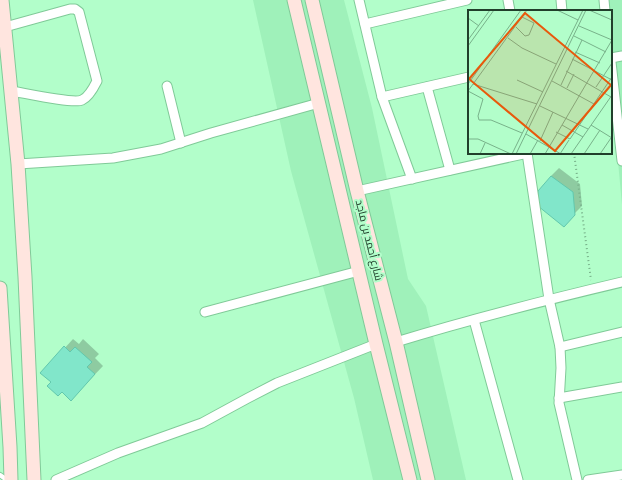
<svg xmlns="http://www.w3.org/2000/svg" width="622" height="480" font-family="Barlow,Cairo,sans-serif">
  <rect width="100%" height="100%" fill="#b2feca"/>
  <g fill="#9ff1ba">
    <polygon points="253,0 344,0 372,108 408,279 426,306 466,480 373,480 354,398 291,171"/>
    <polygon points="603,0 622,0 622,205 611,85 611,11 604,11"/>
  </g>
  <g fill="#0003">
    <polygon points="559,168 580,184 582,206 563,225 551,176"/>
    <polygon points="73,339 79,344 83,339 99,354 95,358 103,366 79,391 52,382 42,373"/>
  </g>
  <g fill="#81e6ca" stroke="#62c8ad">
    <polygon points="551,176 573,192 575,215 564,227 538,206 538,191"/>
    <polygon points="64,346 70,352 75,347 92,362 87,367 95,374 71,401 62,392 58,396 47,386 51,382 40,373"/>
  </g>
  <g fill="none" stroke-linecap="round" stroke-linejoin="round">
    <defs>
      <polyline id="lane" points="0,475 7,480"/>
      <g id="street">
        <polyline points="359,0 382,97 412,179"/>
        <polyline points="508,0 510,11"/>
        <polyline points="561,0 562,11"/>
        <polyline points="604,0 605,11"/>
        <polyline points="365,24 467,0"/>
        <path d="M5,27l65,-18h5l4,3 18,69c-3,6 -8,16 -15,19 -9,4 -58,-7 -71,-9"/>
        <polyline points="611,58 622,56"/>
        <polyline points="611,62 622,161"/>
        <polyline points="167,86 181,143"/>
        <polyline points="427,87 450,170"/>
        <polyline points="382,97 469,77"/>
        <polyline points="527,153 549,299 560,347 561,368 559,403 577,480"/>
        <polyline points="18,164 113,158 161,149 211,133 319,103"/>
        <polyline points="357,191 528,153"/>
        <polyline points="205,312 359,271"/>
        <polyline points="474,320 518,480"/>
        <path d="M396,342c75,-23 150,-42 226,-60"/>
        <polyline points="560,347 622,332"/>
        <polyline points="559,398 622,387"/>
        <polyline points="56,480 118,453 202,423 248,398 277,383 376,344"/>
        <polyline points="588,480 622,475"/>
      </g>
      <g id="secondary">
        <polyline points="2,0 18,164 25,277 34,480"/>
        <polyline points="294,0 376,344 410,480"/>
        <polyline points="312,0 357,191 396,342 428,480"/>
        <polyline points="0,288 10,447 11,480"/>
      </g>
    </defs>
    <use href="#lane" stroke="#80ca98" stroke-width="6"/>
    <use href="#street" stroke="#80ca98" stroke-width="11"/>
    <use href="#secondary" stroke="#80ca98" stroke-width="15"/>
    <polyline stroke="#76af88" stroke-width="2" stroke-dasharray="1 3" stroke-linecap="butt" points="574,153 591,280"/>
    <use href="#lane" stroke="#fff" stroke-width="4.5"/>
    <use href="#street" stroke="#fff" stroke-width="9"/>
    <use href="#secondary" stroke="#ffe5df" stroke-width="13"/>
  </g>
  <g text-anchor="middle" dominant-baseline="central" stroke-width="4" stroke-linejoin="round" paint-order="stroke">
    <g font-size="11" fill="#213f2b" stroke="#b2feca">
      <text transform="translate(370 240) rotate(76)">شارع أحمد بن ماجد</text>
    </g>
  </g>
  <g transform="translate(468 10)">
    <rect width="144" height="144" fill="#b2feca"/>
    <path fill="none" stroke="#78b28a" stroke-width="1" d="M89,0l21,10M121,0l23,10M0,8l11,8M111,16l33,14M48,17l9,9 4,-1 5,-12 -12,-6M106,26l32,16M40,28l14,10 34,16M0,30l22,-30M0,36l26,-36M107,42l25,11M104,49l40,21M98,61l45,26M49,70l26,12M84,71l42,23M0,74l53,-74M5,74l64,20M93,75l21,-45M128,77l16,-24M99,78l7,-14M0,81l59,-81M0,81l15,8 -5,17 1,4h12l31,13M72,96l48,23M94,115l21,12M123,115l21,13M88,122l14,7 42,-62M58,124l35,20M0,129h10l33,15M72,131l13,-29M12,144l5,-11M44,144l71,-144M48,144l70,-144M62,144l8,-14M77,144l67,-114M92,144l9,-14M103,144l41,-59M116,144l16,-24M132,144l11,-16"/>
    <path fill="#e8590c" fill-opacity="0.15" stroke="#e8590c" stroke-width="2" d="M57,3l86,72 -56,66 -86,-72z"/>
    <rect width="144" height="144" fill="none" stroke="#213f2b" stroke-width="2"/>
  </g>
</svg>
